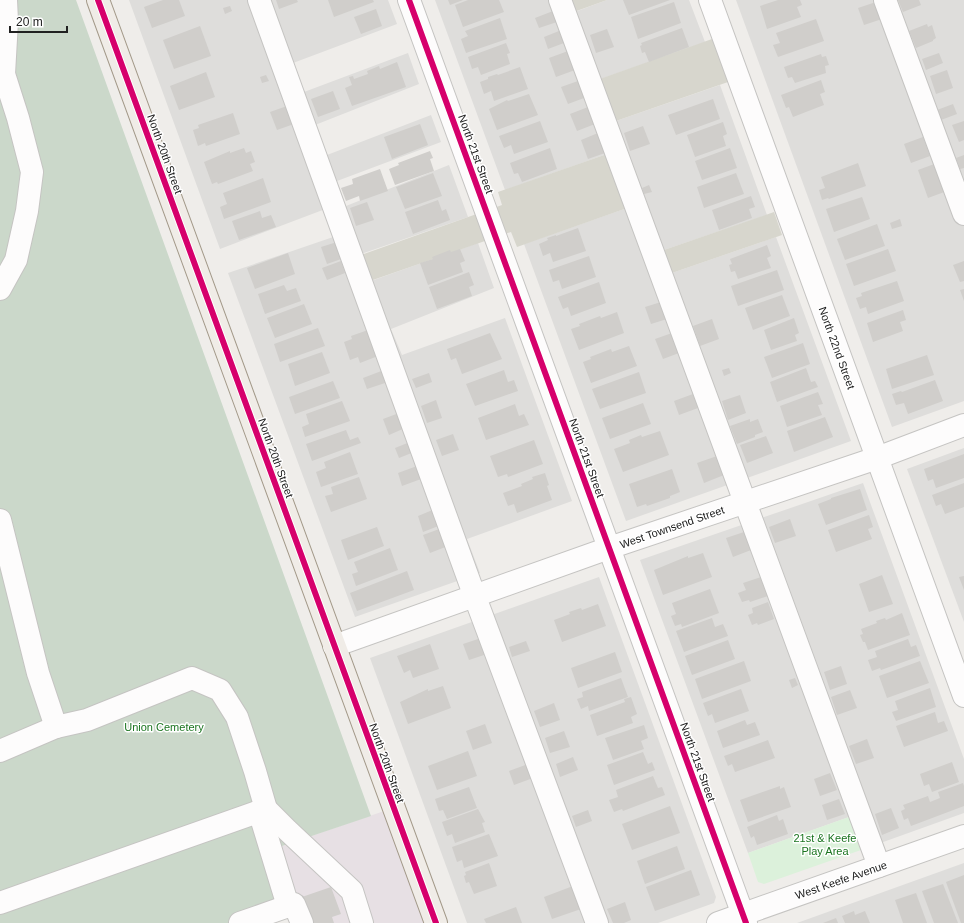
<svg xmlns="http://www.w3.org/2000/svg" width="964" height="923" font-family="Helvetica,sans-serif">
  <rect width="100%" height="100%" fill="#efedea"/>
  <g fill="#dedddb">
    <polygon points="129,0 388,0 397,24 293,63 304,92 408,53 419,84 315,125 327,155 431,115 441,142 337,181 346,206 449,165 468,217 361,254 371,281 478,243 494,288 391,329 402,355 505,318 572,501 467,539 480,573 355,617 228,273 339,235 328,208 220,249"/>
    <polygon points="435,0 567,0 572,13 607,0 689,0 705,42 598,80 613,122 720,85 767,215 661,251 669,274 776,237 851,441 626,521 524,244 630,207 610,153 505,190"/>
    <polygon points="736,0 964,0 964,401 892,427"/>
    <polygon points="964,448 964,622 907,469"/>
    <polygon points="863,483 964,759 964,813 861,850 849,817 748,853 640,560"/>
    <polygon points="599,577 716,897 714,903 658,923 467,923 370,658"/>
    <polygon points="964,863 964,923 797,923"/>
  </g>
  <polygon fill="#e7e0e4" points="393,808 436,923 302,923 276,848"/>
  <g fill="#d7d6cd">
    <polygon points="567,0 607,0 571,13"/>
    <polygon points="712,39 728,82 613,122 597,80"/>
    <polygon points="610,153 630,207 517,247 511,232 370,281 361,255 502,205 498,192"/>
    <polygon points="774,212 782,235 669,274 661,251"/>
  </g>
  <polygon fill="#cbd8ca" points="0,0 76,0 371,816 276,848 294,904 240,923 0,923"/>
  <polygon fill="#dcf1db" points="849,817 861,850 764,884 758,882 748,853"/>
  <g fill="#d0cecb">
    <polygon points="163,0 179,0 185,16 152,28 144,7"/>
    <polygon points="276,0 297,0 298,2 279,9"/>
    <polygon points="328,0 373,0 374,2 334,17"/>
    <polygon points="448,0 463,0 450,5"/>
    <polygon points="468,0 499,0 504,12 463,27 455,5"/>
    <polygon points="623,0 670,0 629,15"/>
    <polygon points="778,0 800,0 802,5 797,7 801,17 767,29 760,6"/>
    <polygon points="898,0 919,0 921,5 903,12"/>
    <polygon points="674,2 681,23 638,39 631,17"/>
    <polygon points="876,2 882,19 864,25 858,8"/>
    <polygon points="230,6 232,11 225,14 223,8"/>
    <polygon points="376,9 382,26 361,34 354,17"/>
    <polygon points="553,11 557,22 539,28 535,18"/>
    <polygon points="500,18 507,39 466,53 461,39 468,36 465,31"/>
    <polygon points="816,19 824,41 778,57 773,45 780,43 776,33"/>
    <polygon points="927,24 928,27 932,25 936,38 933,40 933,41 916,48 909,31"/>
    <polygon points="200,26 211,56 174,69 163,40"/>
    <polygon points="682,28 689,47 649,62 645,52 642,53 640,46 642,45 641,43"/>
    <polygon points="607,29 614,47 596,53 590,35"/>
    <polygon points="559,31 564,43 548,49 544,37"/>
    <polygon points="506,43 510,53 507,54 510,64 481,75 478,67 472,69 468,57"/>
    <polygon points="568,51 575,70 556,77 549,58"/>
    <polygon points="939,53 943,63 926,70 922,59"/>
    <polygon points="821,54 822,57 826,56 829,65 825,66 826,73 795,83 792,77 788,78 784,67"/>
    <polygon points="397,62 406,87 352,106 345,88 352,85 349,77 353,76 354,79 368,74 367,71 379,66 380,69"/>
    <polygon points="520,67 528,89 494,101 491,91 484,94 480,82 488,79 488,77 497,74 498,75"/>
    <polygon points="947,70 953,88 936,94 930,76"/>
    <polygon points="206,72 215,97 179,110 170,86"/>
    <polygon points="266,75 269,81 262,83 260,77"/>
    <polygon points="821,80 825,92 820,94 824,105 793,117 789,107 786,108 781,95"/>
    <polygon points="578,81 584,98 568,104 561,87"/>
    <polygon points="333,91 340,109 318,117 311,99"/>
    <polygon points="529,94 538,115 497,130 489,109 507,100 508,101"/>
    <polygon points="713,99 720,119 676,135 668,115"/>
    <polygon points="953,104 957,114 941,120 937,110"/>
    <polygon points="287,106 294,124 277,130 270,112"/>
    <polygon points="588,107 595,124 577,131 570,114"/>
    <polygon points="233,113 240,134 206,146 205,143 198,146 193,130 199,128 198,125"/>
    <polygon points="540,121 548,142 514,154 511,145 504,148 499,136"/>
    <polygon points="964,121 964,140 959,142 952,125"/>
    <polygon points="723,122 727,134 723,136 726,146 695,157 687,135"/>
    <polygon points="420,124 428,145 392,159 384,137"/>
    <polygon points="643,126 650,144 630,151 624,133"/>
    <polygon points="598,133 605,153 588,159 581,140"/>
    <polygon points="923,137 930,156 911,163 904,144"/>
    <polygon points="244,148 246,153 251,151 255,162 250,164 253,171 218,184 217,182 212,184 204,162 230,151 230,153"/>
    <polygon points="550,148 557,169 522,182 518,173 514,174 510,163"/>
    <polygon points="730,148 737,168 702,180 695,161"/>
    <polygon points="430,151 433,158 430,159 434,171 395,185 389,169 399,165 398,163"/>
    <polygon points="964,155 964,168 960,169 956,158"/>
    <polygon points="858,163 866,186 829,199 828,198 822,200 819,190 825,188 821,177"/>
    <polygon points="937,163 947,191 928,198 918,170"/>
    <polygon points="380,169 388,191 360,201 359,196 346,201 341,188 353,184 352,179"/>
    <polygon points="433,173 442,196 405,209 396,187"/>
    <polygon points="736,173 744,194 704,208 697,187"/>
    <polygon points="263,178 271,202 224,219 220,207 227,204 223,193"/>
    <polygon points="649,185 652,192 644,194 642,188"/>
    <polygon points="751,196 755,207 749,209 752,218 719,230 712,210"/>
    <polygon points="862,197 870,219 834,232 826,209"/>
    <polygon points="438,200 442,211 446,209 450,220 413,234 405,212"/>
    <polygon points="367,202 374,220 356,226 350,208"/>
    <polygon points="260,211 262,218 271,215 276,227 239,240 232,221"/>
    <polygon points="900,219 902,226 892,229 890,223"/>
    <polygon points="877,224 885,246 845,260 837,239"/>
    <polygon points="578,228 586,251 553,262 550,253 543,256 539,244 548,240 547,238 556,235 556,236"/>
    <polygon points="337,242 344,258 327,264 321,247"/>
    <polygon points="767,245 771,256 767,258 771,268 738,279 735,271 731,272 729,265 732,264 730,259"/>
    <polygon points="460,249 465,261 460,263 463,272 428,285 420,263 433,259 432,257 450,250 451,252"/>
    <polygon points="888,249 896,271 854,286 846,264"/>
    <polygon points="288,253 295,274 255,289 247,268"/>
    <polygon points="589,256 596,277 562,289 559,280 553,282 549,270"/>
    <polygon points="341,261 345,273 327,280 322,268"/>
    <polygon points="964,261 964,281 960,282 953,265"/>
    <polygon points="777,270 784,290 738,306 731,286"/>
    <polygon points="469,272 474,285 469,287 472,296 437,309 429,287"/>
    <polygon points="897,281 904,301 868,314 866,307 860,309 856,298 862,296 861,293"/>
    <polygon points="599,282 606,303 571,316 568,307 563,309 558,297"/>
    <polygon points="284,285 287,291 296,288 301,301 265,314 258,294"/>
    <polygon points="964,289 964,301 960,290"/>
    <polygon points="782,295 790,316 753,330 745,308"/>
    <polygon points="661,302 667,319 651,324 645,307"/>
    <polygon points="304,304 312,324 275,338 267,318"/>
    <polygon points="903,310 906,320 900,322 903,331 873,342 867,323"/>
    <polygon points="617,312 624,333 579,350 571,329 580,326 579,324 600,316 601,318"/>
    <polygon points="794,318 799,333 795,335 797,341 771,350 764,330"/>
    <polygon points="712,319 719,339 700,346 693,326"/>
    <polygon points="318,328 325,346 280,362 274,344"/>
    <polygon points="368,330 378,356 360,363 358,357 350,360 344,342 352,339 351,336"/>
    <polygon points="490,333 502,359 462,374 456,358 451,360 447,349"/>
    <polygon points="672,333 679,353 663,359 655,339"/>
    <polygon points="803,343 810,364 772,378 764,357"/>
    <polygon points="629,346 637,366 591,383 583,362 591,359 590,357 611,349 612,352"/>
    <polygon points="322,352 330,373 295,386 288,364"/>
    <polygon points="927,355 934,375 892,389 886,369"/>
    <polygon points="729,368 731,373 724,376 722,370"/>
    <polygon points="806,368 811,382 815,381 818,387 777,402 770,382"/>
    <polygon points="384,370 388,382 367,389 363,378"/>
    <polygon points="504,370 508,382 514,380 518,391 475,406 466,384"/>
    <polygon points="639,372 646,393 600,409 592,389"/>
    <polygon points="429,373 432,382 416,388 412,379"/>
    <polygon points="935,380 943,401 908,414 904,403 896,405 892,394 901,391 902,392"/>
    <polygon points="333,381 340,398 295,414 289,397"/>
    <polygon points="818,392 823,404 818,405 822,415 787,427 780,406"/>
    <polygon points="693,394 698,408 679,415 674,401"/>
    <polygon points="740,395 746,413 728,420 722,401"/>
    <polygon points="436,400 442,418 427,423 421,406"/>
    <polygon points="342,401 350,421 305,437 302,427 309,424 306,414"/>
    <polygon points="643,403 651,424 610,439 602,418"/>
    <polygon points="515,404 519,416 524,414 529,425 486,440 478,418"/>
    <polygon points="399,413 405,428 389,435 383,419"/>
    <polygon points="825,417 833,437 794,452 787,431"/>
    <polygon points="750,419 750,422 758,419 763,432 755,435 755,437 737,444 730,426"/>
    <polygon points="346,430 350,440 358,437 361,443 312,461 306,444"/>
    <polygon points="660,431 669,455 623,472 614,449 630,443 629,440 641,435 642,437"/>
    <polygon points="453,434 459,450 442,456 436,440"/>
    <polygon points="766,436 773,453 747,463 740,445"/>
    <polygon points="534,440 543,464 508,477 507,474 498,477 490,456"/>
    <polygon points="410,442 414,452 399,458 395,448"/>
    <polygon points="350,452 358,474 321,487 316,472 326,468 324,462"/>
    <polygon points="964,454 964,478 936,488 933,479 928,481 924,469"/>
    <polygon points="717,456 724,475 704,483 697,463"/>
    <polygon points="417,466 421,479 402,486 398,473"/>
    <polygon points="672,469 680,492 670,496 670,498 647,506 646,504 637,507 629,484"/>
    <polygon points="545,473 549,485 547,486 552,500 517,513 514,504 508,506 503,493 522,486 521,484 533,479 532,477"/>
    <polygon points="359,477 367,499 331,512 325,496 333,494 331,487"/>
    <polygon points="964,483 964,507 945,514 941,504 936,506 932,495"/>
    <polygon points="860,489 867,510 826,525 818,504 831,499 831,498"/>
    <polygon points="435,509 441,525 423,532 418,516"/>
    <polygon points="869,515 873,527 868,529 872,539 836,552 828,530"/>
    <polygon points="790,519 796,536 775,543 769,527"/>
    <polygon points="377,527 384,546 348,560 341,540"/>
    <polygon points="442,528 448,546 430,553 423,535"/>
    <polygon points="744,532 751,550 733,557 726,538"/>
    <polygon points="390,548 398,570 356,586 352,574 358,572 354,562"/>
    <polygon points="703,553 712,577 663,595 654,570 688,556 688,558"/>
    <polygon points="407,571 414,590 357,611 350,593"/>
    <polygon points="882,575 893,604 869,612 859,584"/>
    <polygon points="964,576 964,590 959,577"/>
    <polygon points="761,577 768,596 750,602 749,600 742,602 738,593 746,590 743,583"/>
    <polygon points="710,589 719,613 682,627 681,624 675,626 671,616 676,614 672,603"/>
    <polygon points="768,602 774,619 758,625 757,623 752,625 748,615 753,613 752,608"/>
    <polygon points="598,604 606,626 562,642 554,620 570,614 569,612 581,608 582,610"/>
    <polygon points="902,613 910,635 868,650 865,642 863,642 860,635 863,634 861,629 877,623 876,621 885,618 886,620"/>
    <polygon points="712,618 715,627 723,624 728,636 684,652 676,631"/>
    <polygon points="481,638 487,654 469,660 463,644"/>
    <polygon points="908,639 911,647 916,645 920,656 881,670 880,668 872,671 868,660 877,657 875,651"/>
    <polygon points="728,640 735,659 692,675 685,656"/>
    <polygon points="526,641 530,651 512,657 509,647"/>
    <polygon points="430,644 439,669 413,678 410,670 404,673 397,656"/>
    <polygon points="615,652 622,672 578,688 571,668"/>
    <polygon points="744,661 751,681 702,699 695,679"/>
    <polygon points="920,661 929,683 887,698 879,676"/>
    <polygon points="841,666 847,684 830,690 824,672"/>
    <polygon points="621,678 628,697 589,711 588,706 581,709 577,699 583,697 582,692"/>
    <polygon points="795,678 798,685 792,688 789,680"/>
    <polygon points="443,686 451,708 408,724 400,702 428,689 428,691"/>
    <polygon points="930,688 936,707 896,721 892,712 898,710 895,701"/>
    <polygon points="741,689 749,711 715,723 712,714 708,716 703,703"/>
    <polygon points="850,690 857,708 837,715 831,697"/>
    <polygon points="631,697 637,714 631,717 633,723 597,736 590,715 625,702 624,699"/>
    <polygon points="554,703 560,720 540,727 534,711"/>
    <polygon points="935,712 938,723 944,721 948,731 904,747 896,726"/>
    <polygon points="745,720 747,725 755,722 760,735 723,748 717,731"/>
    <polygon points="485,724 492,743 473,750 466,731"/>
    <polygon points="644,725 648,738 641,741 644,749 613,760 605,738"/>
    <polygon points="564,731 570,747 550,753 545,738"/>
    <polygon points="867,739 874,758 856,764 849,746"/>
    <polygon points="768,740 775,758 735,772 732,764 728,766 724,756"/>
    <polygon points="468,751 477,776 437,790 428,766"/>
    <polygon points="643,752 648,764 652,762 655,770 614,785 607,765"/>
    <polygon points="573,757 578,770 560,777 556,764"/>
    <polygon points="952,762 959,782 932,792 929,784 924,786 920,774"/>
    <polygon points="528,764 533,778 514,785 509,771"/>
    <polygon points="830,773 837,790 820,796 814,779"/>
    <polygon points="653,776 658,788 662,787 665,795 623,811 622,809 614,812 609,800 618,797 616,790"/>
    <polygon points="963,783 964,786 964,806 911,826 908,818 904,820 901,811 905,809 903,805 928,796 930,802 940,798 938,792"/>
    <polygon points="780,786 780,789 784,787 791,807 748,822 740,800"/>
    <polygon points="469,787 477,808 447,819 443,810 439,811 435,799"/>
    <polygon points="839,799 845,814 827,820 822,805"/>
    <polygon points="670,806 680,833 632,850 622,824"/>
    <polygon points="891,808 899,828 882,835 875,814"/>
    <polygon points="478,809 485,822 482,823 485,832 455,843 452,834 447,836 442,822"/>
    <polygon points="588,810 592,821 576,827 572,816"/>
    <polygon points="777,815 779,821 783,819 788,834 757,845 754,836 751,838 747,827"/>
    <polygon points="489,834 498,856 464,868 462,860 457,862 452,847"/>
    <polygon points="677,846 685,869 645,884 637,861"/>
    <polygon points="489,863 497,886 474,894 469,882 466,883 464,876 466,875 465,872"/>
    <polygon points="691,870 700,895 655,911 646,887"/>
    <polygon points="964,875 964,923 961,923 946,882"/>
    <polygon points="943,884 958,923 934,923 922,891"/>
    <polygon points="573,886 581,909 552,919 544,897"/>
    <polygon points="331,887 341,914 332,917 334,923 308,923 299,898"/>
    <polygon points="916,893 927,923 903,923 895,900"/>
    <polygon points="625,902 631,920 624,923 613,923 607,909"/>
    <polygon points="516,907 522,923 486,923 484,919"/>
    <polygon points="854,911 855,915 865,911 870,923 845,923 842,916"/>
    <polygon points="836,918 838,923 823,923"/>
  </g>
  <g fill="none" stroke-linecap="round" stroke-linejoin="round">
    <defs>
      <g id="minor">
        <polyline points="259,0 475,597 597,923"/>
        <polyline points="409,0 746,923"/>
        <polyline points="560,0 879,866"/>
        <polyline points="710,0 964,696"/>
        <polyline points="885,0 964,214"/>
        <polyline points="4,74 7,21 6,0"/>
        <polyline points="0,75 4,74 18,118 32,172 27,211 16,260 0,289"/>
        <polyline points="0,520 38,673 56,727"/>
        <polyline points="334,646 609,548 877,458 964,425"/>
        <polyline points="0,751 56,727 87,720 192,678 220,690 237,717 255,771 266,809 0,903"/>
        <polyline points="266,809 287,830 352,891 362,923"/>
        <polyline points="259,811 288,906"/>
        <polyline points="240,923 294,904 302,923"/>
        <polyline points="718,923 964,836"/>
      </g>
      <polyline id="major" points="98,0 436,923"/>
    </defs>
    <use href="#minor" stroke="#c5c4c2" stroke-width="24"/>
    <use href="#major" stroke="#a39989" stroke-width="24"/>
    <use href="#minor" stroke="#fdfcfc" stroke-width="22"/>
    <use href="#major" stroke="#f0ece7" stroke-width="22"/>
    <defs>
      <g id="cycleway">
        <polyline points="98,0 436,923"/>
        <polyline points="409,0 746,923"/>
      </g>
    </defs>
    <use href="#cycleway" stroke="#fff" stroke-width="8"/>
    <use href="#cycleway" stroke="#d6006c" stroke-width="6"/>
  </g>
  <g text-anchor="middle" dominant-baseline="central" stroke-width="3" stroke-linejoin="round" paint-order="stroke">
    <g font-size="11" fill="#212121" stroke="#fff">
      <text transform="translate(165 154) rotate(70)">North 20th Street</text>
      <text transform="translate(476 154) rotate(70)">North 21st Street</text>
      <text transform="translate(837 348) rotate(70)">North 22nd Street</text>
      <text transform="translate(276 458) rotate(70)">North 20th Street</text>
      <text transform="translate(587 458) rotate(70)">North 21st Street</text>
      <text transform="translate(672 527) rotate(-19)">West Townsend Street</text>
      <text transform="translate(698 762) rotate(70)">North 21st Street</text>
      <text transform="translate(387 763) rotate(70)">North 20th Street</text>
      <text transform="translate(841 880) rotate(-19)">West Keefe Avenue</text>
    </g>
    <g font-size="11" fill="#1a741f" stroke="#fff">
      <text x="164" y="727">Union Cemetery</text>
      <text x="825" y="838">21st &amp; Keefe<tspan x="825" dy="13">Play Area</tspan></text>
    </g>
  </g>
  <path d="M10 26v6h57v-6" fill="none" stroke="#212121" stroke-width="2"/>
  <text x="16" y="26" font-size="12" fill="#212121" stroke="#ffffff" stroke-width="3" paint-order="stroke">20 m</text>
</svg>
